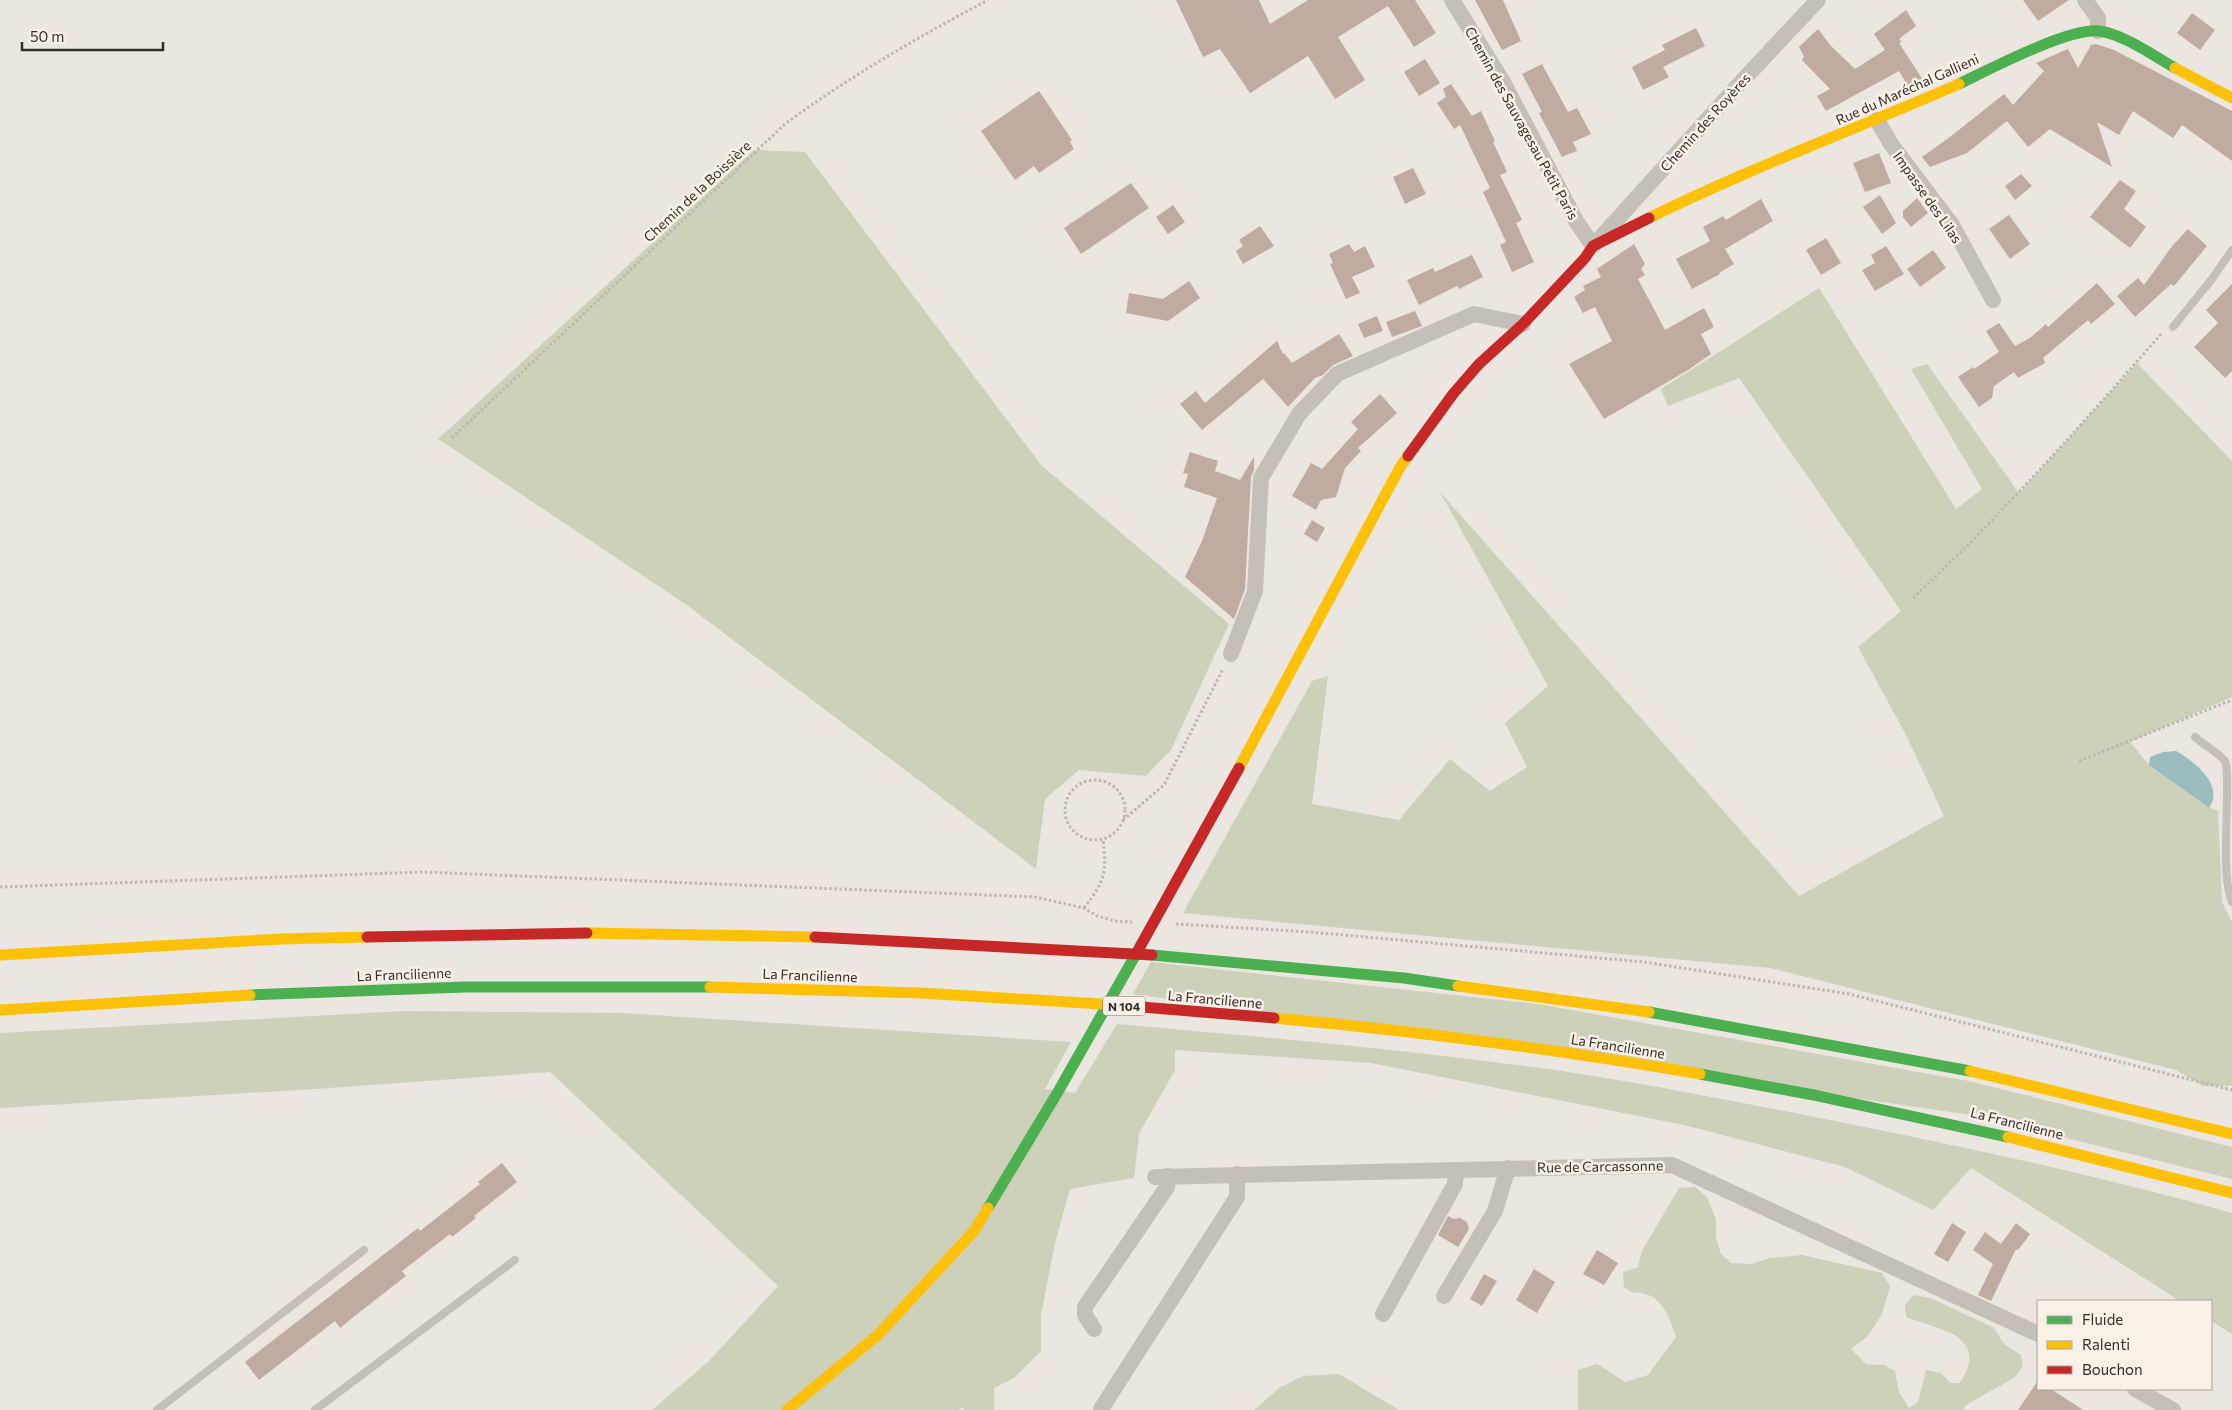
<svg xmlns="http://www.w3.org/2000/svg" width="2232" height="1410" font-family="Commissioner,sans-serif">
  <rect width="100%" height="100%" fill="#ece6e0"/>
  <g fill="#cdd1ba">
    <polygon points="754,150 805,152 1041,465 1229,624 1171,750 1146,776 1079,770 1045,799 1036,869 688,606 438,439"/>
    <polygon points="1819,288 1956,509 1982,489 1911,369 1927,364 2019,493 2137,363 2232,461 2232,697 2130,742 2149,765 2207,807 2218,811 2222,902 2232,922 2232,1086 2203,1086 2176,1070 1770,968 1183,913 1312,681 1328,676 1312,804 1399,820 1450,759 1490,791 1527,767 1505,723 1548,686 1440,492 1799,896 1944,816 1905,733 1858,647 1901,611 1739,378 1668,406 1661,389"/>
    <polygon points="1151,962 1538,1004 1969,1081 2232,1147 2232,1179 1978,1116 1133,994"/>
    <path d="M404,1011l218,2 449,29 -26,47 30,4 42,-69c136,12 272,24 408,42 96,12 190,32 285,50 142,28 283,58 422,97v121l-21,-13v-20h-31l-209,-133 -38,42 -88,-43 -161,-42 -313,-62 -196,-13v20l-36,64 -5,44 -64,11 -15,54 -14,72v36l-27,27 -20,10v22h-30l-2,-3 -3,3h-307l57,-49 69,-75 -228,-214 -235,17 -315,19v-75z"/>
    <path d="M1695,1187l12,10 9,22v19l5,16 10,9 21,1 17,-6 33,-3 80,18 8,13 -8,28 -14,22 -17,13 15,15 19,1 10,6 4,21 10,16 9,-6 8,-32 15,3 9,10h9c12,-14 16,-34 -2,-46 -11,-8 -38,-15 -51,-20l-1,-12 9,-10 19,4 61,29 10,16 17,11 2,11 -9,12 -48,27 -3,5h-385v-40l19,-6 28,18 23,-7 28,-38c-5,-14 -12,-39 -31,-43 -12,-3 -9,2 -21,-7l-1,-15 15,-5 4,-16 37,-63z"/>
    <polygon points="1339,1374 1399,1410 1254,1410 1279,1388 1303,1376"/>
  </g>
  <path fill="#9cbdbd" d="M2176,751c18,10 49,34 33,57l-60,-43 1,-8 13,-5z"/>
  <g fill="#bfaba2">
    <polygon points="1176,0 1259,0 1270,24 1308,0 1415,0 1436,33 1414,47 1388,6 1338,37 1365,80 1335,99 1308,56 1250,93 1220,49 1203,57"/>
    <polygon points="1475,0 1503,0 1521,41 1502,50"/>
    <polygon points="2023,0 2069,0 2038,21"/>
    <polygon points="1906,10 1916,26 1899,39 1902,42 1899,43 1923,80 1909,88 1899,71 1826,111 1817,96 1830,89 1802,60 1804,56 1799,47 1818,29 1831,46 1855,69 1885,50 1874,34"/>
    <polygon points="2192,13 2215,30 2200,50 2177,33"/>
    <polygon points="1696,28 1705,46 1663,67 1669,77 1643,90 1632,67 1665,50 1662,45"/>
    <polygon points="2096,44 2114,50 2232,111 2232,161 2182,125 2173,138 2133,111 2119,135 2097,122 2112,167 2050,129 2028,147 2007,121 1967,153 1930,167 1922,157 1950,137 2004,94 2013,105 2044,71 2036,63 2068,49 2078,68 2091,45"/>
    <polygon points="1425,59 1440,83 1419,96 1404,72"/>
    <polygon points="1542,64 1568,112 1577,108 1591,134 1573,142 1577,151 1562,157 1539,113 1542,112 1522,74"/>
    <polygon points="1451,84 1472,116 1481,111 1495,141 1493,142 1507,172 1500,175 1522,220 1516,223 1534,262 1512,272 1500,245 1506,242 1483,192 1490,188 1460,125 1454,129 1437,103 1446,97 1443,89"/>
    <polygon points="1039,91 1072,140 1070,142 1074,149 1039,173 1034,166 1015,180 981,131"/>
    <polygon points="1879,153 1891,183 1865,192 1853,163"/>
    <polygon points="1413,168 1426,194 1405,204 1393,177"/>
    <polygon points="2021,174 2032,186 2015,200 2005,186"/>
    <polygon points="2120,180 2136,191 2124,209 2146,227 2130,248 2090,217"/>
    <polygon points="1131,183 1149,208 1081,254 1064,228"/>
    <polygon points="1880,195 1896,223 1882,234 1863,207"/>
    <polygon points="1917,198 1928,213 1911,227 1903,217 1903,211"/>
    <polygon points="1761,199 1773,221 1725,249 1734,264 1719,273 1720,274 1692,289 1676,259 1710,241 1703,227 1723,216 1726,220"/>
    <polygon points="1173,205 1185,222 1168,234 1156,217"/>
    <polygon points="2009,215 2030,244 2010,259 1989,229"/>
    <polygon points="1260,226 1274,246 1243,264 1236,251 1243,246 1239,240"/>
    <polygon points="2188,229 2207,246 2174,286 2171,284 2135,317 2117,296 2138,278 2144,285 2173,245"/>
    <polygon points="1826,238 1841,263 1821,275 1806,250"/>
    <polygon points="1349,244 1354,252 1365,246 1375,267 1352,277 1360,293 1346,299 1330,264 1333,263 1329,254"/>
    <polygon points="1634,244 1645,264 1641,269 1645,275 1638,279 1665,330 1704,308 1714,327 1701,334 1711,354 1688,370 1604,419 1569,364 1612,341 1595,307 1583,313 1574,297 1585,290 1583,286 1601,277 1597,269"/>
    <polygon points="1886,246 1904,274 1875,291 1862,270 1875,263 1871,255"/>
    <polygon points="1933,250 1946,268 1920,287 1907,269"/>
    <polygon points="1472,255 1483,277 1459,289 1457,286 1419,305 1407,280 1433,268 1435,272"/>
    <polygon points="1189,281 1200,298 1168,321 1126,313 1129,293 1163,299"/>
    <polygon points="2097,283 2115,304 2091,324 2088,320 2043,358 2045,363 2018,378 2014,372 1994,386 1992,398 1979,407 1958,377 1973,367 1974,369 1999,352 1986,331 1999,323 2015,346 2030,338 2046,324 2048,327"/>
    <polygon points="2232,284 2232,371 2225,378 2194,347 2218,323 2206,310"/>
    <polygon points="1415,311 1422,326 1392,337 1386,322"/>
    <polygon points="1377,316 1383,331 1364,338 1358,324"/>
    <polygon points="1339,334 1353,356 1333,365 1323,375 1315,378 1288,407 1263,379 1202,430 1180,404 1196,391 1205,403 1277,341 1283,354 1284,353 1292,363"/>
    <polygon points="1380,394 1397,413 1358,448 1361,451 1345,468 1336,497 1321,500 1316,510 1292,496 1311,463 1322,469 1358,429 1351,422"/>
    <polygon points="1190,452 1218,461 1215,471 1240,480 1254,457 1254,470 1251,477 1245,589 1234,619 1185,577 1202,541 1217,498 1184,487 1188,474 1183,473"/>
    <polygon points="1312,520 1325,528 1317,542 1304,534"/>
    <polygon points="502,1163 517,1182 474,1216 476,1218 452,1237 450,1234 402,1271 406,1276 361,1311 340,1328 335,1321 259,1380 245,1362 418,1228 420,1231 480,1184 478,1182"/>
    <polygon points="1448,1216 1454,1219 1460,1218 1467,1222 1469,1229 1458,1247 1438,1235"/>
    <polygon points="1952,1223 1966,1232 1948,1262 1934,1254"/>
    <polygon points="2016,1223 2030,1234 2018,1250 2016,1249 1991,1301 1978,1295 1993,1264 1973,1250 1985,1232 2001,1244"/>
    <polygon points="1597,1250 1618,1263 1604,1285 1583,1274"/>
    <polygon points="1534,1269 1555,1282 1537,1313 1516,1300"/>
    <polygon points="1484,1274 1497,1281 1482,1306 1470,1299"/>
    <polygon points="2037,1382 2038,1389 2051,1389 2083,1410 2018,1410"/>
  </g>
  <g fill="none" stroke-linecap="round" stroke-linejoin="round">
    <g stroke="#beb7b1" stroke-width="3" stroke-dasharray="2.5 2.5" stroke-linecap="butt">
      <path d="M452,438l333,-314c64,-47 133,-87 203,-124"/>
      <path d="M1913,598c89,-83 169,-174 249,-265"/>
      <polyline points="2079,761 2232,700"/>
      <circle cx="1095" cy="810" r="30"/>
      <polyline points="1123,820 1164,785 1223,669"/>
      <polyline points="0,887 423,872 1035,897 1084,908 1097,916 1115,921 1132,922"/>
      <path d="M1084,908c21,-28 23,-34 19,-69"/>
      <polyline points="1176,924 1310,932 1644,962 1849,994 2232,1090"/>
    </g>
    <g stroke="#c5bfb9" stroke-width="8">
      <polyline points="2173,327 2212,279 2232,250"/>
      <path d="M2195,737c9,8 22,15 30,24 7,18 -6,111 7,141"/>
      <polyline points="157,1410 364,1250"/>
      <polyline points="315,1410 515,1260"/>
    </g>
    <g stroke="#c5bfb9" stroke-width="16">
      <polyline points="1452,0 1503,82 1576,221 1593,246 1743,80 1818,0"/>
      <polyline points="2085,0 2098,18 2098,31"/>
      <polyline points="1877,120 1891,144 1952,225 1993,300"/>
      <polyline points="1231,654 1255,591 1261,478 1299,414 1337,374 1474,314 1523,324"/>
      <polyline points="1155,1177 1672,1165 2038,1334"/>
      <polyline points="1444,1296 1495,1211 1508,1168"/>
      <polyline points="1383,1314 1455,1184 1456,1170"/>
      <polyline points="1094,1329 1085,1315 1085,1307 1167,1187 1168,1176"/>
      <polyline points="2135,1389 2173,1410"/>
      <polyline points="1101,1409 1237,1197 1237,1174"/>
    </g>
    <g stroke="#4caf50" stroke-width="11">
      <path d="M1959,84c31,-15 109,-56 140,-53 24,3 55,25 76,37"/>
      <polyline points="1152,955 1404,978 1458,986"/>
      <polyline points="250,995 465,987 710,987"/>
      <polyline points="1649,1012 1970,1071"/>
      <polyline points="1700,1074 1819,1096 2008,1137"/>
      <polyline points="988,1208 1059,1090 1136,954"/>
    </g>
    <g stroke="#ffc107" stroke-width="11">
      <polyline points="2175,68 2232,98"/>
      <path d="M1649,218c101,-50 207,-89 310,-134"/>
      <polyline points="1239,768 1399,469 1408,456"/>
      <polyline points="587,933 815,937"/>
      <polyline points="0,955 281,939 367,937"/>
      <polyline points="1458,986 1649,1012"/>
      <polyline points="710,987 921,993 1118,1005"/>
      <polyline points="0,1010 250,995"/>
      <path d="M1274,1018c143,13 285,32 426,56"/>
      <polyline points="1970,1071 2232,1134"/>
      <polyline points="2008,1137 2232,1193"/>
      <polyline points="787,1410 879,1334 974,1231 988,1208"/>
    </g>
    <g stroke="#c62828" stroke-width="11">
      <polyline points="1408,456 1453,394 1479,364 1523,324 1585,258 1593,246 1649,218"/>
      <polyline points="367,937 587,933"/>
      <polyline points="815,937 1152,955"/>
      <polyline points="1136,954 1239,768"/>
      <polyline points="1118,1005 1274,1018"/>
    </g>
  </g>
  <g text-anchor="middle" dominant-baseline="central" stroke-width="5" stroke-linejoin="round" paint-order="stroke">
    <rect fill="#f9f1e7" stroke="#706761" stroke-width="1" x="1103" y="996.5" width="42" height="19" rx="4"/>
    <g font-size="12" font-weight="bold" fill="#352c27">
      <text x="1124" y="1006">N 104</text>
    </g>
    <g font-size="14" fill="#352c27" stroke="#f9f1e7">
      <text transform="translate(1907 89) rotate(-24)">Rue du Maréchal Gallieni</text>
      <text transform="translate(1705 122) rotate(-48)">Chemin des Royères</text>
      <text transform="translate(1522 123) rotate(61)">Chemin des Sauvagesau Petit Paris</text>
      <text transform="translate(697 191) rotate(-43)">Chemin de la Boissière</text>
      <text transform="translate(1928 197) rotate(55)">Impasse des Lilas</text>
      <text transform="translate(404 974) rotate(-2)">La Francilienne</text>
      <text transform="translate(810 975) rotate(2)">La Francilienne</text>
      <text transform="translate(1215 999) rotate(5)">La Francilienne</text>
      <text transform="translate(1618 1046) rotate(9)">La Francilienne</text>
      <text transform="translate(2017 1123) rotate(14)">La Francilienne</text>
      <text transform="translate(1600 1166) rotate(-1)">Rue de Carcassonne</text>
    </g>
  </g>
  <rect x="2037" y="1300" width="175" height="90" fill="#f9f1e7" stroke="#aba29a"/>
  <rect x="2047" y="1316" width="25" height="8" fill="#4caf50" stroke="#aba29a"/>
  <text x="2082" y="1325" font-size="15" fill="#352c27">Fluide</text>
  <rect x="2047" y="1341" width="25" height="8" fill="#ffc107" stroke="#aba29a"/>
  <text x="2082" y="1350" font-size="15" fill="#352c27">Ralenti</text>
  <rect x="2047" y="1366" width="25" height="8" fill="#c62828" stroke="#aba29a"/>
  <text x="2082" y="1375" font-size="15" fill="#352c27">Bouchon</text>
  <path d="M22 42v8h141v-8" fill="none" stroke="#352c27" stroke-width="2.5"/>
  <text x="30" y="42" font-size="15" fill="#352c27" stroke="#f9f1e7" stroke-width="4" paint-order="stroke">50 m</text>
</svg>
